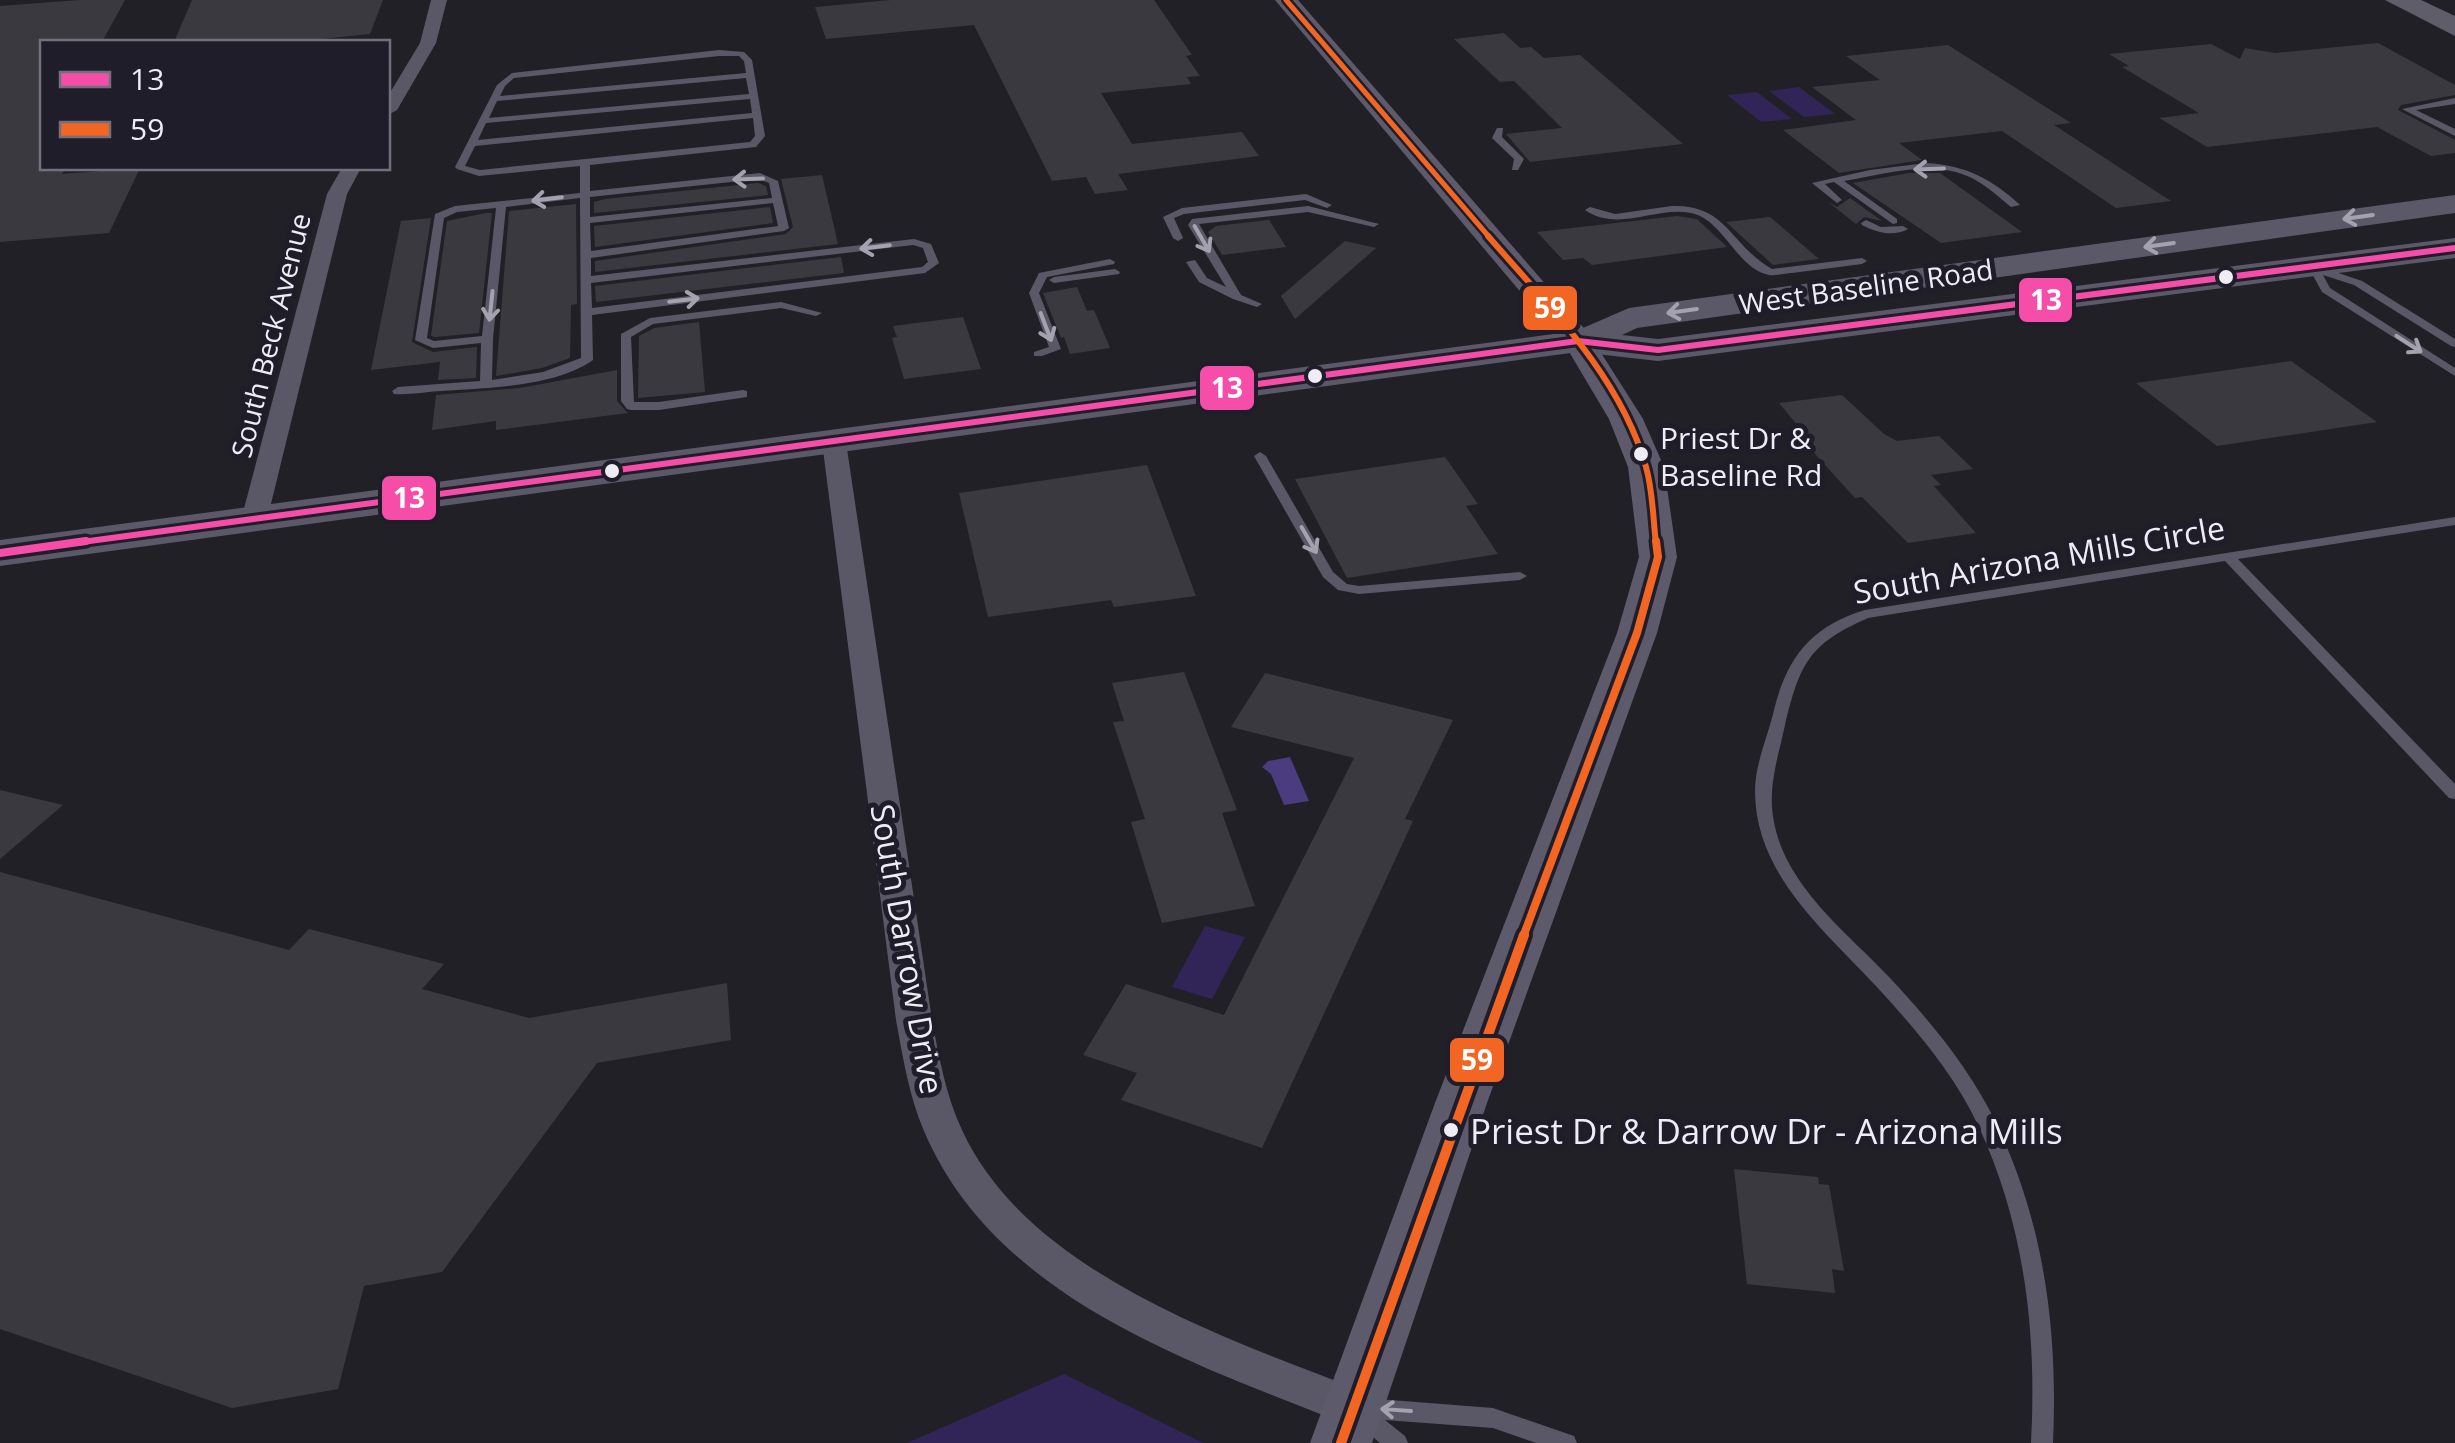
<svg xmlns="http://www.w3.org/2000/svg" width="2455" height="1443" font-family="'Open Sans',sans-serif">
  <rect width="100%" height="100%" fill="#212027"/>
  <g fill="#312557">
    <polygon points="1799,87 1835,114 1804,117 1769,91"/>
    <polygon points="1757,92 1792,119 1761,122 1727,95"/>
    <polygon points="1205,926 1245,937 1212,999 1172,987"/>
    <polygon points="1064,1374 1203,1443 907,1443"/>
  </g>
  <polygon fill="#4a3c7e" points="1290,757 1309,801 1284,805 1271,774 1262,767 1268,761"/>
  <g fill="#3b3940">
    <polygon points="79,0 125,0 102,42 42,42 42,168 66,168 62,174 140,168 109,233 0,242 0,6"/>
    <polygon points="192,0 383,0 370,34 291,42 174,42"/>
    <polygon points="891,0 1154,0 1192,55 1186,56 1200,76 1187,77 1191,84 1101,93 1132,144 1242,132 1259,156 1118,174 1128,190 1095,194 1086,177 1052,181 974,25 826,39 815,7"/>
    <polygon points="1504,33 1520,48 1531,47 1544,58 1580,55 1683,144 1530,162 1506,134 1562,128 1514,81 1500,82 1454,39"/>
    <polygon points="2378,43 2455,85 2455,95 2401,105 2398,110 2455,140 2455,153 2431,156 2377,127 2207,147 2159,118 2199,113 2122,67 2129,66 2109,54 2211,44 2240,59 2245,48 2275,53"/>
    <polygon points="1948,45 2071,123 2054,125 2171,201 2116,208 2002,131 1899,143 1922,160 1839,173 1783,130 1856,120 1812,87 1880,80 1846,56"/>
    <polygon points="1909,173 1940,173 2022,232 1941,243 1853,183"/>
    <polygon points="822,175 838,244 595,272 595,261 786,234 793,227 781,179"/>
    <polygon points="758,183 766,186 768,195 594,213 594,202 605,199"/>
    <polygon points="1850,198 1882,221 1864,217 1856,224 1827,201 1837,207"/>
    <polygon points="576,204 577,304 571,305 570,358 542,368 496,376 509,211"/>
    <polygon points="770,207 773,223 595,247 594,226"/>
    <polygon points="486,213 492,213 479,333 435,337 431,336 447,221"/>
    <polygon points="1677,216 1697,219 1727,247 1592,265 1583,258 1563,260 1537,232"/>
    <polygon points="1770,217 1819,259 1773,265 1726,222"/>
    <polygon points="431,218 412,342 433,352 477,347 476,378 438,380 440,362 371,370 401,221"/>
    <polygon points="1269,220 1286,247 1222,255 1208,232 1216,226"/>
    <polygon points="1345,241 1376,248 1295,319 1281,296"/>
    <polygon points="841,257 844,273 596,302 595,286"/>
    <polygon points="1077,287 1087,311 1094,310 1110,348 1070,354 1064,337 1061,338 1043,293"/>
    <polygon points="963,317 981,369 904,379 892,338 897,337 893,326"/>
    <polygon points="699,322 705,392 638,398 639,336 654,328"/>
    <polygon points="2291,361 2377,422 2217,446 2136,383"/>
    <polygon points="617,370 617,401 628,413 496,430 496,421 432,430 436,395 520,388"/>
    <polygon points="1842,395 1884,434 1897,441 1939,436 1973,469 1931,475 1941,485 1934,486 1976,533 1908,543 1862,497 1855,498 1806,444 1812,443 1779,403"/>
    <polygon points="1445,457 1478,504 1466,506 1498,554 1347,578 1295,479"/>
    <polygon points="1147,465 1196,596 1114,607 1111,600 988,617 959,493"/>
    <polygon points="1184,672 1237,810 1222,813 1255,906 1162,923 1131,822 1145,819 1113,722 1124,721 1112,683"/>
    <polygon points="1265,673 1453,720 1405,819 1413,821 1262,1148 1121,1100 1137,1073 1083,1055 1126,984 1224,1015 1354,758 1231,727"/>
    <polygon points="0,790 63,805 0,859"/>
    <polygon points="0,872 289,950 309,929 444,964 422,989 529,1018 727,983 731,1040 597,1063 442,1272 364,1286 338,1389 232,1408 0,1329"/>
    <polygon points="1734,1169 1818,1177 1819,1184 1829,1185 1844,1271 1832,1269 1835,1293 1747,1284"/>
  </g>
  <g fill="none" stroke-linecap="round" stroke-linejoin="round">
    <g fill="#5a5867" fill-rule="evenodd">
      <path d="M719,50l25,2 8,8 13,76 -9,11 -166,18v26l170,-18 18,8 11,47 -5,3 -193,27v18l323,-37 17,5 8,19 -14,10 -333,42 1,45c-38,27 -107,28 -152,31 -16,1 -32,4 -47,3l-2,-3 6,-4 82,-6 1,-38 -48,5 -18,-8 20,-126 20,-8 125,-13v-27l-101,10 -22,-7 -2,-2 42,-82 15,-12zM719,56h20l5,5 2,12 -246,23 5,-10 9,-8zM746,78l3,16 -260,24 8,-17zM750,99l2,14 -274,27 8,-17zM753,118l2,18 -5,6 -270,28 -15,-4 10,-20zM759,179l10,4 3,15 -182,19v-20zM580,198l1,160 -38,14 -51,8 1,-41 13,-132zM773,203l5,23 -187,25 -1,-28zM496,208l-14,128 -48,5 -7,-3 17,-120 13,-6zM913,245l10,3 5,14 -6,5 -330,41 -1,-25z"/>
      <polygon points="2455,98 2455,104 2416,110 2455,129 2455,136 2402,109"/>
      <polygon points="1497,128 1503,128 1502,137 1524,159 1518,170 1512,170 1514,159 1492,138"/>
      <path d="M1926,163c39,2 66,16 94,42l-9,2c-12,-10 -24,-21 -39,-29 -39,-19 -87,-4 -128,3l53,38v4l-4,1 -59,-42 -9,2 17,16 -5,3 -25,-20 58,-13z"/>
      <polygon points="1306,194 1332,205 1327,208 1305,200 1184,214 1174,218 1183,238 1178,241 1173,238 1163,217 1182,208"/>
      <polygon points="1308,206 1379,224 1374,227 1308,212 1199,224 1241,295 1262,304 1257,307 1233,299 1199,282 1186,262 1195,260 1207,278 1226,287 1188,225 1192,219"/>
      <path d="M1672,206c55,-2 58,39 100,63l90,-11 5,3 -5,3c-23,3 -47,6 -70,9 -7,0 -16,3 -23,2 -32,-6 -46,-56 -78,-62 -36,-7 -72,20 -106,-3l5,-3 25,7z"/>
      <path d="M1866,220l15,7 22,-1 5,3c-14,8 -31,4 -46,-4l-1,-2z"/>
      <polygon points="1110,259 1115,262 1114,264 1047,277 1039,293 1061,349 1042,356 1034,356 1034,352 1049,347 1029,293 1039,273"/>
      <polygon points="2310,266 2318,266 2362,281 2455,339 2455,347 2451,346 2354,285 2323,275 2330,288 2455,368 2455,376 2322,292 2309,268"/>
      <polygon points="1115,269 1120,272 1119,274 1054,283 1049,280 1054,277"/>
      <polygon points="781,302 822,313 816,316 781,308 653,324 631,337 634,402 659,402 743,390 747,391 747,397 659,410 631,410 627,409 621,401 621,334 650,318"/>
      <polygon points="1260,452 1266,456 1333,572 1347,584 1359,586 1520,572 1527,576 1520,580 1359,594 1338,590 1323,577 1254,456"/>
      <path d="M2455,517v8l-217,34 217,225v15l-6,-1 -224,-237 -357,57c-59,26 -68,45 -83,107 -7,33 -18,63 -11,97 12,65 73,110 116,156 41,44 81,92 107,147 48,101 61,208 56,318h-22c6,-110 -6,-217 -53,-318 -24,-51 -64,-98 -103,-140 -51,-55 -120,-111 -120,-194 0,-27 13,-55 19,-81 13,-53 38,-84 91,-100z"/>
      <polygon points="1365,1398 1493,1408 1574,1436 1577,1443 1536,1443 1493,1428 1385,1420 1405,1436 1408,1443 1380,1443 1354,1421 1351,1414 1357,1401"/>
    </g>
    <g fill="#5a5867" fill-rule="evenodd">
      <polygon points="431,0 447,0 436,43 397,110 388,115 388,96 420,43"/>
      <polygon points="342,168 361,168 347,194 267,520 254,528 245,526 241,520 327,194"/>
      <path d="M834,435l12,7 86,578c7,37 14,76 30,110 66,144 269,210 406,263l7,14 -7,14 -15,6 -15,-6c-154,-61 -344,-125 -414,-290 -15,-35 -21,-73 -28,-111l-74,-578z"/>
    </g>
    <polygon fill="#5d5b6b" fill-rule="evenodd" points="1275,0 1298,0 1589,334 1643,419 1664,467 1677,557 1657,633 1487,1103 1372,1443 1310,1443 1435,1103 1617,633 1639,557 1628,467 1609,419 1565,345"/>
    <polygon fill="#5b5868" fill-rule="evenodd" points="2455,195 2455,213 1637,328 1622,335 1658,339 2455,238 2455,258 1658,361 1578,352 0,566 0,540 1576,331 1629,308"/>
    <polygon fill="#5f5d6a" fill-rule="evenodd" points="2385,0 2421,0 2455,16 2455,36"/>
    <defs>
      <polyline id="bus-1-far1" points="67,544 1578,341 1658,350 2455,248"/>
      <polyline id="bus-1" points="0,553 86,541"/>
      <polyline id="bus-2-far3" points="1286,0 1490,238"/>
      <path id="bus-2-far2" d="M1488,236c59,68 133,141 158,231 7,24 7,52 10,77"/>
      <polyline id="bus-2-far1" points="1523,937 1637,633 1658,557 1656,541"/>
      <polyline id="bus-2" points="1341,1443 1524,935"/>
    </defs>
    <use href="#bus-1-far1" stroke="#1f1d2a" stroke-width="12"/>
    <use href="#bus-1" stroke="#1f1d2a" stroke-width="15"/>
    <use href="#bus-2-far3" stroke="#1f1d2a" stroke-width="10"/>
    <use href="#bus-2-far2" stroke="#1f1d2a" stroke-width="12"/>
    <use href="#bus-2-far1" stroke="#1f1d2a" stroke-width="15"/>
    <use href="#bus-2" stroke="#1f1d2a" stroke-width="18"/>
    <use href="#bus-1-far1" stroke="#f54da8" stroke-width="6"/>
    <use href="#bus-1" stroke="#f54da8" stroke-width="8"/>
    <use href="#bus-2-far3" stroke="#f26522" stroke-width="5"/>
    <use href="#bus-2-far2" stroke="#f26522" stroke-width="6"/>
    <use href="#bus-2-far1" stroke="#f26522" stroke-width="8"/>
    <use href="#bus-2" stroke="#f26522" stroke-width="10"/>
  </g>
  <defs><path id="oneway-shaft" d="M-6 0H5M1.5-3L5.5 0L1.5 3" fill="none" stroke-width="1.6" stroke-linecap="round" stroke-linejoin="round" transform="scale(2.5)"/></defs>
  <g stroke="#a4a2ae">
    <use href="#oneway-shaft" transform="translate(1929 169) rotate(178)"/>
    <use href="#oneway-shaft" transform="translate(748 179) rotate(178)"/>
    <use href="#oneway-shaft" transform="translate(547 199) rotate(173)"/>
    <use href="#oneway-shaft" transform="translate(1202 239) rotate(60)"/>
    <use href="#oneway-shaft" transform="translate(875 247) rotate(173)"/>
    <use href="#oneway-shaft" transform="translate(684 300) rotate(-7)"/>
    <use href="#oneway-shaft" transform="translate(491 306) rotate(96)"/>
    <use href="#oneway-shaft" transform="translate(1046 327) rotate(69)"/>
    <use href="#oneway-shaft" transform="translate(2409 344) rotate(33)"/>
    <use href="#oneway-shaft" transform="translate(1309 540) rotate(60)"/>
    <use href="#oneway-shaft" transform="translate(1396 1410) rotate(-176)"/>
  </g>
  <g stroke="#a4a2af">
    <use href="#oneway-shaft" transform="translate(2358 217) rotate(172)"/>
    <use href="#oneway-shaft" transform="translate(2159 245) rotate(172)"/>
    <use href="#oneway-shaft" transform="translate(1682 311) rotate(172)"/>
  </g>
  <g fill="#eeedf6" stroke="#1f1d2a" stroke-width="4">
    <circle cx="2226" cy="277" r="9"/>
    <circle cx="1315" cy="376" r="9"/>
    <circle cx="1641" cy="454" r="9"/>
    <circle cx="612" cy="471" r="9"/>
    <circle cx="1451" cy="1130" r="9"/>
  </g>
  <g text-anchor="middle" dominant-baseline="central" stroke-width="10" stroke-linejoin="round" paint-order="stroke">
    <g font-size="28" fill="#eeedf6" stroke="#1f1d2a">
      <text transform="translate(1866 286) rotate(-8)">West Baseline Road</text>
      <text transform="translate(270 335) rotate(-76)">South Beck Avenue</text>
    </g>
    <g font-size="30" fill="#eeedf6" stroke="#1f1d2a" text-anchor="start">
      <text x="1660" y="437">Priest Dr &amp;<tspan x="1660" dy="37">Baseline Rd</tspan></text>
    </g>
    <g font-size="32" fill="#eeedf6" stroke="#1f1d2a">
      <text transform="translate(2039 559) rotate(-10)">South Arizona Mills Circle</text>
      <text transform="translate(908 949) rotate(80)">South Darrow Drive</text>
    </g>
    <g font-size="35" fill="#eeedf6" stroke="#1f1d2a" text-anchor="start">
      <text x="1470" y="1130">Priest Dr &amp; Darrow Dr - Arizona Mills</text>
    </g>
  </g>
  <g stroke="#1f1d2a" stroke-width="4">
    <rect x="2017" y="276" width="57" height="48" rx="10" fill="#f54da8"/>
    <rect x="1521" y="284" width="58" height="48" rx="10" fill="#f26522"/>
    <rect x="1198" y="364" width="58" height="48" rx="10" fill="#f54da8"/>
    <rect x="380" y="474" width="58" height="48" rx="10" fill="#f54da8"/>
    <rect x="1448" y="1036" width="58" height="48" rx="10" fill="#f26522"/>
  </g>
  <g font-size="28" text-anchor="middle" font-weight="bold" fill="#fff">
    <text x="2046" y="310">13</text>
    <text x="1550" y="318">59</text>
    <text x="1227" y="398">13</text>
    <text x="409" y="508">13</text>
    <text x="1477" y="1070">59</text>
  </g>
  <rect x="40" y="40" width="350" height="130" fill="#1f1d2a" stroke="#72707c" stroke-width="2.5"/>
  <rect x="60" y="72" width="50" height="15" fill="#f54da8" stroke="#72707c" stroke-width="2.5"/>
  <text x="130" y="90" font-size="30" fill="#eeedf6">13</text>
  <rect x="60" y="122" width="50" height="15" fill="#f26522" stroke="#72707c" stroke-width="2.5"/>
  <text x="130" y="140" font-size="30" fill="#eeedf6">59</text>
</svg>
